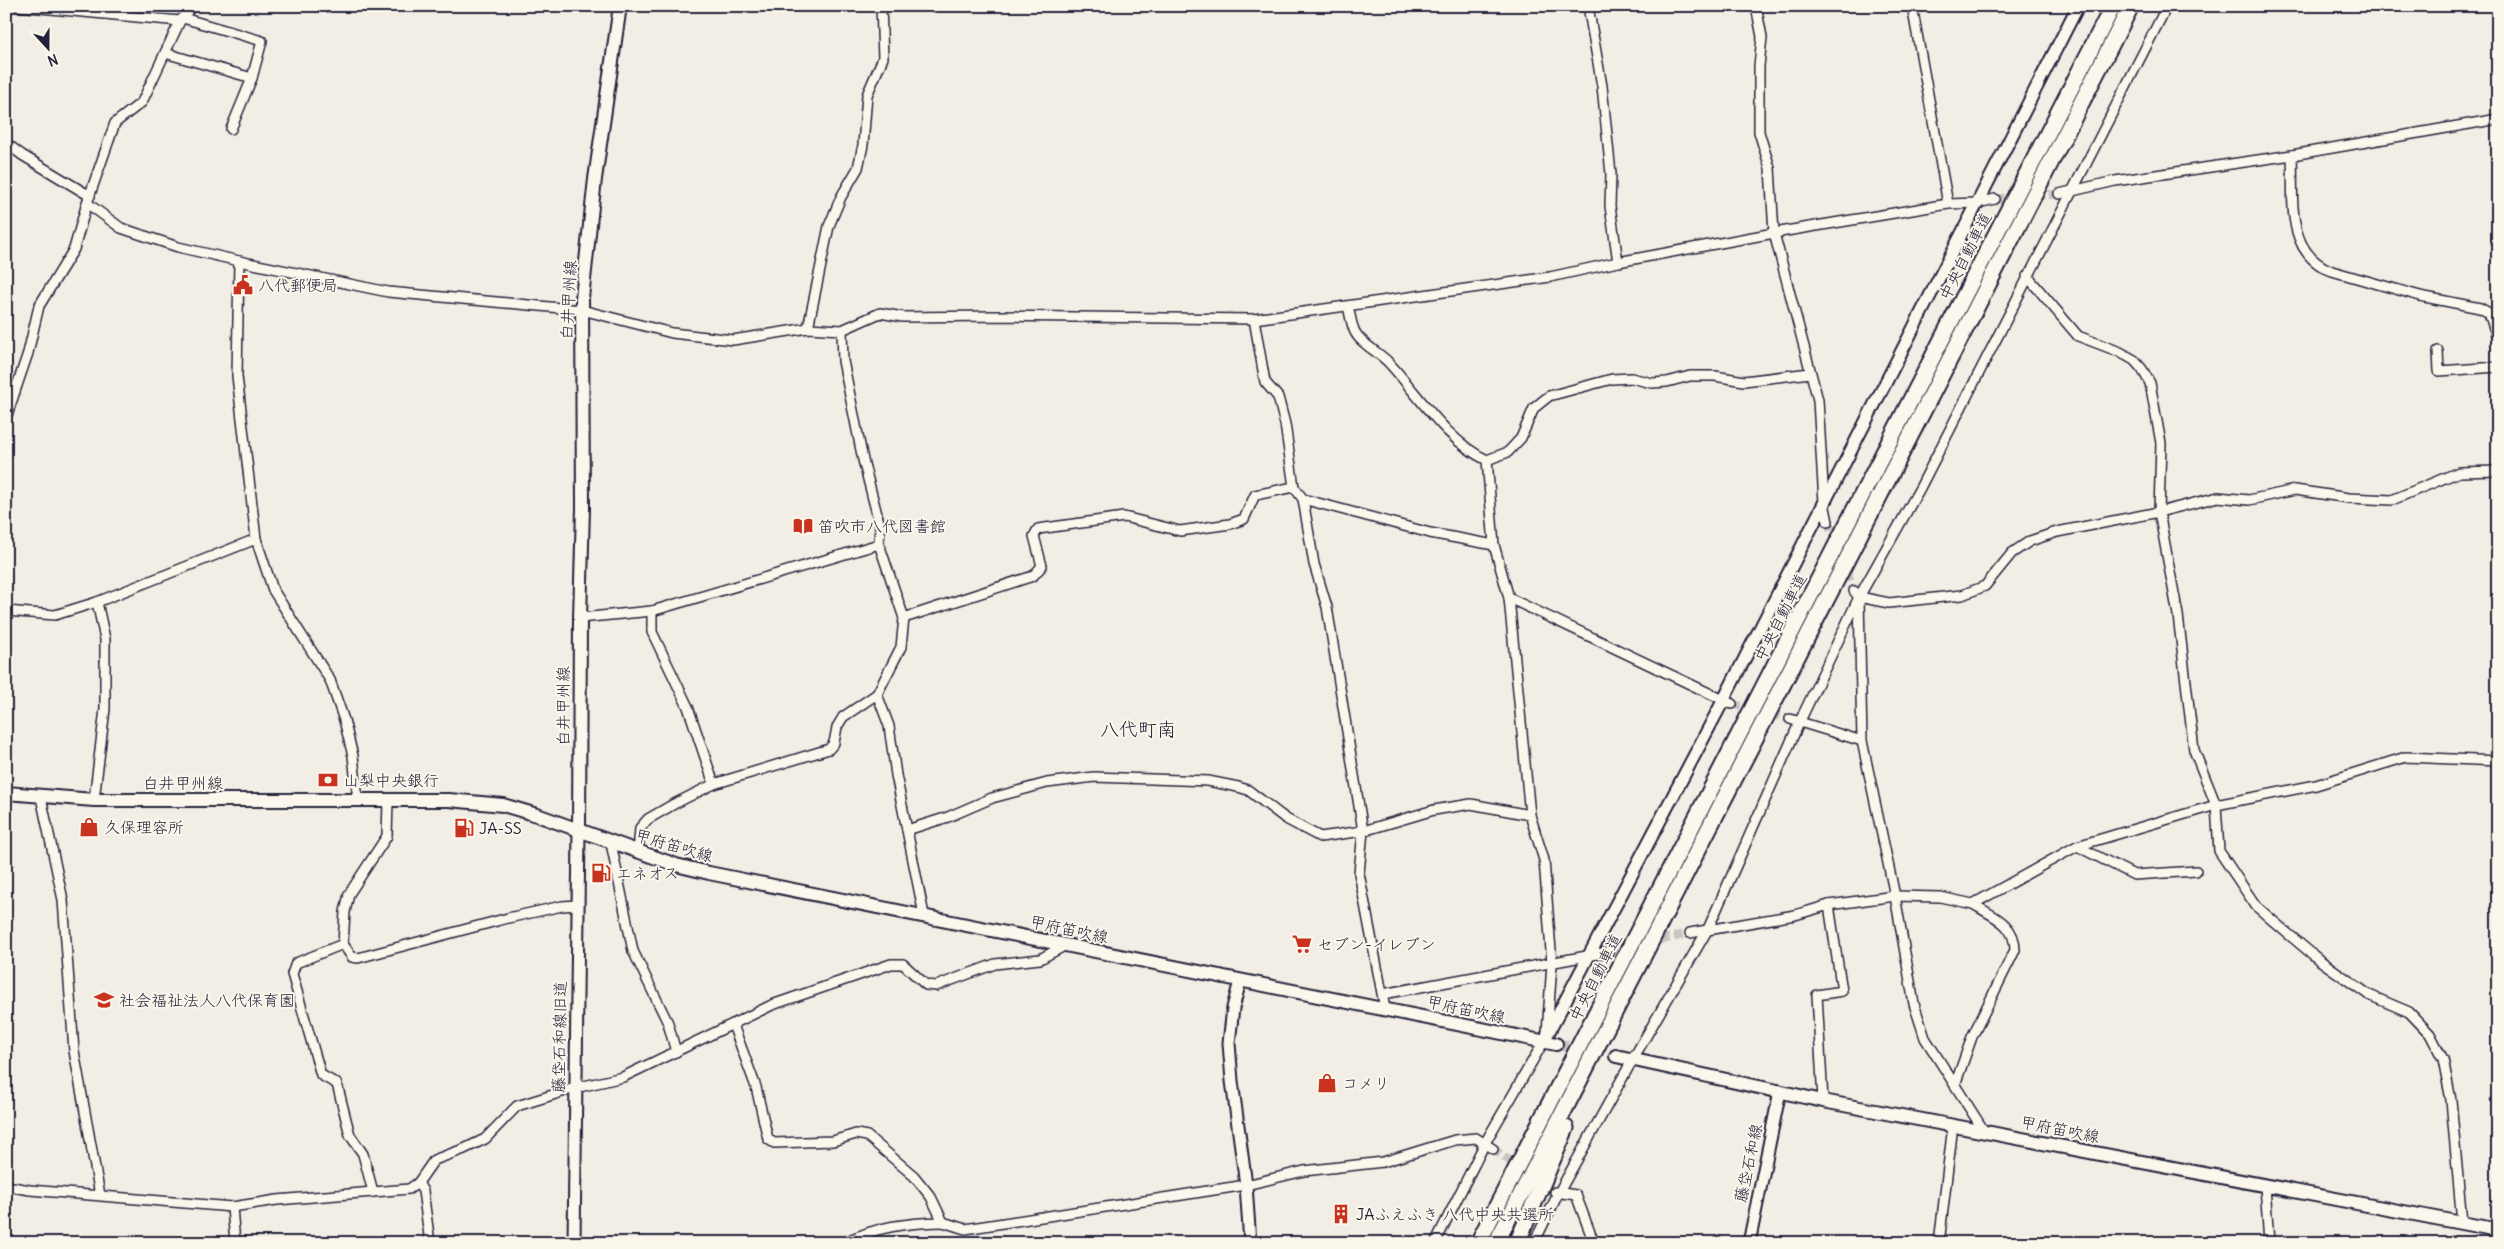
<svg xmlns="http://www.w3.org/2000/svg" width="2504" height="1249" font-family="Delius,'Klee One',sans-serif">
  <rect width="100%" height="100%" fill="#f2eee5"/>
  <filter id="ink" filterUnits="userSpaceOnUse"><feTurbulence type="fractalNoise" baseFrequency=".02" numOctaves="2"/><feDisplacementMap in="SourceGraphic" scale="10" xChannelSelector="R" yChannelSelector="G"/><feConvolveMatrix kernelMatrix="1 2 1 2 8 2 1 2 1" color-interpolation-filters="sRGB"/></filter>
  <g filter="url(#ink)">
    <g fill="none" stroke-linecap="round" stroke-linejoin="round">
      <g stroke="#c8c5c3" stroke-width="9" stroke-dasharray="9 4.5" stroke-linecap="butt">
        <polyline points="1995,199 2059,194"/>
        <polyline points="1828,522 1854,591"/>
        <polyline points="1732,704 1790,719"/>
        <polyline points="1608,952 1690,933"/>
        <polyline points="1493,1149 1553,1191"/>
      </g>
      <polyline stroke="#c8c5c3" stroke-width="12" stroke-dasharray="12 6" stroke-linecap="butt" points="1556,1044 1616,1056"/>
      <defs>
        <g id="street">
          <polyline points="18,6 180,21"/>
          <polyline points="1588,6 1602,86 1611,174 1610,206 1618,262"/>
          <polyline points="1756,6 1762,37 1759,66 1759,132 1770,168 1774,233 1818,400 1824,503 1828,522"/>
          <polyline points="1912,6 1948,204"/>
          <polyline points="183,18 262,41 252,78 231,129"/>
          <polyline points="165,53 252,78"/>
          <polyline points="6,143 22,155 90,196"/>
          <path d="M2292,155c2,42 -8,98 40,116l88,25 60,12 9,5 9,27"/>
          <polyline points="2059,194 2115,181 2292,155 2498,119"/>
          <polyline points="87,203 121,228 178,247 239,261 388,292 582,310 672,333 733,340 808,328 842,330 880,313 903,317 996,316 1254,319 1550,277 1618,262 1774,233 1948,204 1978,203 1995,199"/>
          <polyline points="239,261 237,376 256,539 273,590 330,680 344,720 353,756 358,800"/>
          <polyline points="2027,276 2078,336 2120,352 2134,360 2142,369 2150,383 2161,443 2159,512 2178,615 2194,750 2216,805 2219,851 2256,906 2280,927 2318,959 2369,995 2409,1012 2430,1034 2443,1059 2451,1100 2462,1223"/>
          <path d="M1348,306c2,8 3,18 7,26 6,12 25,21 34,31 30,32 57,78 98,97l21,-8 13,-14 13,-30 15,-12 63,-17 19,-1 21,5 15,-1 23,-6h25l29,5 66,-8"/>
          <polyline points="1254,319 1265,382 1278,397 1285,424 1294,487 1303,499 1314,564 1327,607 1363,831 1359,873 1385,1009"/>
          <polyline points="808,328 829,226 841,197 858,168 863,145 867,95 883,58 881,6"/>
          <polyline points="2438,351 2439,371 2498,367"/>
          <polyline points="6,418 28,353 39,306 74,249 87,203 115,123 142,102 180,21 192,6"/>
          <polyline points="1487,460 1494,545"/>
          <polyline points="1303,499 1430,533 1494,545 1509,598 1530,815 1544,860 1552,964 1547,1033"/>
          <polyline points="1854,591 1859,597 1862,741 1895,896 1914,1004 1925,1038 1984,1131"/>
          <polyline points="1859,597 1889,603 1962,595 1985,586 2012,553 2030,541 2057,532 2159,512 2218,497 2249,500 2295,490 2349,498 2392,500 2459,472 2498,471"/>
          <polyline points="1509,598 1732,704"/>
          <polyline points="6,611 55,615 97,602 256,539"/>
          <polyline points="652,611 652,632 688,707 714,784"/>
          <polyline points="580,618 652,611 879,544"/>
          <polyline points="904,618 1033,576 1042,566 1034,536 1038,529 1124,517 1180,531 1230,524 1244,519 1255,495 1294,487"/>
          <polyline points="877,694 889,726 896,775 924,915"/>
          <polyline points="1790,719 1862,741"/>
          <polyline points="41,797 63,900 74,1051 100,1195"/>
          <polyline points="94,800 105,709 105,639 97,602"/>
          <polyline points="388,801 387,836 349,894 345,912 343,944 352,957 358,958 508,918 562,906 577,905"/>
          <polyline points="907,830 948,817 992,798 1047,783 1094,777 1208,781 1238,787 1248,790 1286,819 1320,837 1363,831 1434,810 1471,804 1530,815"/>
          <polyline points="611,843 633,951 668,1023 676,1052"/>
          <polyline points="2077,846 2134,875 2196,871"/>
          <polyline points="638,852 640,828 648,819 674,804 714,784 829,749 834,743 837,727 843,717 877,694 901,647 904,618 879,544 880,526 863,460 843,361 842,330"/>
          <polyline points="1690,933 1795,915 1829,905 1895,896 1940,897 1973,904 2077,846 2216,805 2316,785 2406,757 2498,761"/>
          <polyline points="343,944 296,963 292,974 321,1075 337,1084 350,1135 363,1154 373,1192"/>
          <polyline points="1383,994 1608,952"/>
          <polyline points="733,1025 756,1087 768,1139 774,1143 833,1141 856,1134 867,1136 914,1176 931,1197 943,1222 965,1229 1246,1185 1304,1171 1383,1162 1455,1140 1476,1138 1493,1149"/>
          <path d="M1955,1085l17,-48 43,-87c0,-27 -23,-34 -42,-46"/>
          <polyline points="1823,1101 1817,995 1842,991 1829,905"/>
          <polyline points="418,1183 423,1191 430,1243"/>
          <polyline points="6,1186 30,1190 232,1207 277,1200 409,1189 418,1183 434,1160 464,1149 485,1139 517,1106 575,1088 623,1077 772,1005 891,964 903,964 926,985 936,986 995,964 1040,959 1066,945"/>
          <polyline points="2265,1186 2269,1243"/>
          <polyline points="1555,1192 1576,1195 1594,1243"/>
          <polyline points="232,1207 235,1243"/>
          <path d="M843,1243c36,-17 62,-20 100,-21"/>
          <polyline points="1435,1243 1485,1143 1544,1041"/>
          <polyline points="1534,1243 1558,1194 1633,1059 1708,929 1800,721 1859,597 1920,488 2167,6"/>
          <polyline points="1939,1243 1953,1125"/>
        </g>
        <g id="secondary">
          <polyline points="1240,981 1233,1008 1229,1043 1232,1081 1246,1185 1250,1243"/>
          <polyline points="1544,1041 1723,701 2078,6"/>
          <polyline points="574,1243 579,831"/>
          <polyline points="1749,1243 1780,1091"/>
        </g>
        <g id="primary">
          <polyline points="6,793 94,800 449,800 503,805 537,815 676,865 709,873 1556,1044"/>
          <polyline points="579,831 580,618 583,508 582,298 595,179 620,6"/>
          <polyline points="1616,1056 1823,1101 2498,1230"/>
        </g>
        <g id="highway">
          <polyline points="1478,1243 2113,6"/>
          <polyline points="1496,1243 2131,6"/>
          <polyline points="1517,1243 1566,1128"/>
        </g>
      </defs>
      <use href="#street" stroke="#22223b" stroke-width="12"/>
      <use href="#secondary" stroke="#22223b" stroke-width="15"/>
      <use href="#primary" stroke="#22223b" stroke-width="16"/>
      <use href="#highway" stroke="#22223b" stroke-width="19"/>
      <use href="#street" stroke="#fbf7ec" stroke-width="9"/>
      <use href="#secondary" stroke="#fbf7ec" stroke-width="11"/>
      <use href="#primary" stroke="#fbf7ec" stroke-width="12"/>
      <use href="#highway" stroke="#fbf7ec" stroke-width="15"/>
    </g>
  </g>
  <defs>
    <symbol id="civic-bare" viewBox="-9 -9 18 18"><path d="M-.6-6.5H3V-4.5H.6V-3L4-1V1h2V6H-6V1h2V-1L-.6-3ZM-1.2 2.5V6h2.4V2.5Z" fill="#c8321e" stroke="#fbf7ec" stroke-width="2.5" paint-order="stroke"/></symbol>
    <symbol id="library-bare" viewBox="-9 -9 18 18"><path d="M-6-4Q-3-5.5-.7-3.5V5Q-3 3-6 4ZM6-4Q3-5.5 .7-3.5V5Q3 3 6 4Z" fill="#c8321e" stroke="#fbf7ec" stroke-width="2.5" paint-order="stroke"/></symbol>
    <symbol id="bank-bare" viewBox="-9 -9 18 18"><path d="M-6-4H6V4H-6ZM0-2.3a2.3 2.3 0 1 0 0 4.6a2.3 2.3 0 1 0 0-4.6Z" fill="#c8321e" stroke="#fbf7ec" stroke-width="2.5" paint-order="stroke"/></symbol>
    <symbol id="shop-bare" viewBox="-9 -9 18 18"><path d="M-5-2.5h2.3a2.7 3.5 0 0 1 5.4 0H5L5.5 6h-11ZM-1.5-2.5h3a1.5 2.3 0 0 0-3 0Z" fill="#c8321e" stroke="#fbf7ec" stroke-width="2.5" paint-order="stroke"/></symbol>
    <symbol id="fuel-bare" viewBox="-9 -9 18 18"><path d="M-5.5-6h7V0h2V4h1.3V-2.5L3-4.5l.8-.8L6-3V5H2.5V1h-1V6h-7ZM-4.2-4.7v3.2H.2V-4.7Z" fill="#c8321e" stroke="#fbf7ec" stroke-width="2.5" paint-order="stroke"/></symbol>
    <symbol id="supermarket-bare" viewBox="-9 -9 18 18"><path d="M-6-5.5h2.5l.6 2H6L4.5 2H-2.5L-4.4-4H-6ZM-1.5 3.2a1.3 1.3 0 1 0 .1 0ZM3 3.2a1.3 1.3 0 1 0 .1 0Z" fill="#c8321e" stroke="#fbf7ec" stroke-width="2.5" paint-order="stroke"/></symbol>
    <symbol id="school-bare" viewBox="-9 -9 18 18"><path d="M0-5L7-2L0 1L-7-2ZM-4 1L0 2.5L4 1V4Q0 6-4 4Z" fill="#c8321e" stroke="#fbf7ec" stroke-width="2.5" paint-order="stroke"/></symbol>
    <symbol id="building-bare" viewBox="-9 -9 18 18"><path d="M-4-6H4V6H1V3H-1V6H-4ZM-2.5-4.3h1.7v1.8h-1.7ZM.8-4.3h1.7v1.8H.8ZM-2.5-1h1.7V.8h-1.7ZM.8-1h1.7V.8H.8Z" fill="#c8321e" stroke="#fbf7ec" stroke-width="2.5" paint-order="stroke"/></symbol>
  </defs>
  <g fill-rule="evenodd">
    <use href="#civic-bare" x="229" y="271" width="28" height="28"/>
    <use href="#library-bare" x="789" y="512" width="28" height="28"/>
    <use href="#bank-bare" x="314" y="766" width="28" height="28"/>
    <use href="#shop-bare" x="75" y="813" width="28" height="28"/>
    <use href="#fuel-bare" x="450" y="814" width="28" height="28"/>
    <use href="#fuel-bare" x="587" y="859" width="28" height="28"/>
    <use href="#supermarket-bare" x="1288" y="930" width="28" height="28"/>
    <use href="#school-bare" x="90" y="986" width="28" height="28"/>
    <use href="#shop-bare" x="1313" y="1069" width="28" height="28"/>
    <use href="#building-bare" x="1327" y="1200" width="28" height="28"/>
  </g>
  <g text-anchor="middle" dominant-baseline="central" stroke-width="4" stroke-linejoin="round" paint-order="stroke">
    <g font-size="16" fill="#22223b" stroke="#fbf7ec">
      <text transform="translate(1965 256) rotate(-63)">中央自動車道</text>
      <text transform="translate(568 300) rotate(-87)">白井甲州線</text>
      <text transform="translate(1780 617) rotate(-63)">中央自動車道</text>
      <text transform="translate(563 706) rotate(-90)">白井甲州線</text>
      <text x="183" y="783">白井甲州線</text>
      <text transform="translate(674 845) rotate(16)">甲府笛吹線</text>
      <text transform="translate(1069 929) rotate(12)">甲府笛吹線</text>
      <text transform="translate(1595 977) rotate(-63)">中央自動車道</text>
      <text transform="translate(1466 1009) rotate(12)">甲府笛吹線</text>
      <text transform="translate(559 1037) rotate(-89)">藤垈石和線旧道</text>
      <text transform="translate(2060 1129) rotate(11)">甲府笛吹線</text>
      <text transform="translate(1748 1163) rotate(-78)">藤垈石和線</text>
    </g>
    <g font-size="16" fill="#22223b" stroke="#fbf7ec" text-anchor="start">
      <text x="258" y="285">八代郵便局</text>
      <text x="818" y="526">笛吹市八代図書館</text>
      <text x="343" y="780">山梨中央銀行</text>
      <text x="104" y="827">久保理容所</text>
      <text x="479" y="828">JA-SS</text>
      <text x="616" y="873">エネオス</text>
      <text x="1317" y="944">セブン-イレブン</text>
      <text x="119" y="1000">社会福祉法人八代保育園</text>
      <text x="1342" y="1083">コメリ</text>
      <text x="1356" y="1214">JAふえふき 八代中央共選所</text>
    </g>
    <g font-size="19" fill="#22223b" stroke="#fbf7ec">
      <text x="1138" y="729">八代町南</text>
    </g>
  </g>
  <rect width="2504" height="1249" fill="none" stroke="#fbf7ec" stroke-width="25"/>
  <rect x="12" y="12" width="2479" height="1224" fill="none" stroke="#22223b" stroke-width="2" filter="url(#ink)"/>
  <g transform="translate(48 48) rotate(159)" stroke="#fbf7ec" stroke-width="4" paint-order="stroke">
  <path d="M0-4L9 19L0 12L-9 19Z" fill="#22223b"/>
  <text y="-8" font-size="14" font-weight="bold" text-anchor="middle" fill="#22223b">N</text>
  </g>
</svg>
